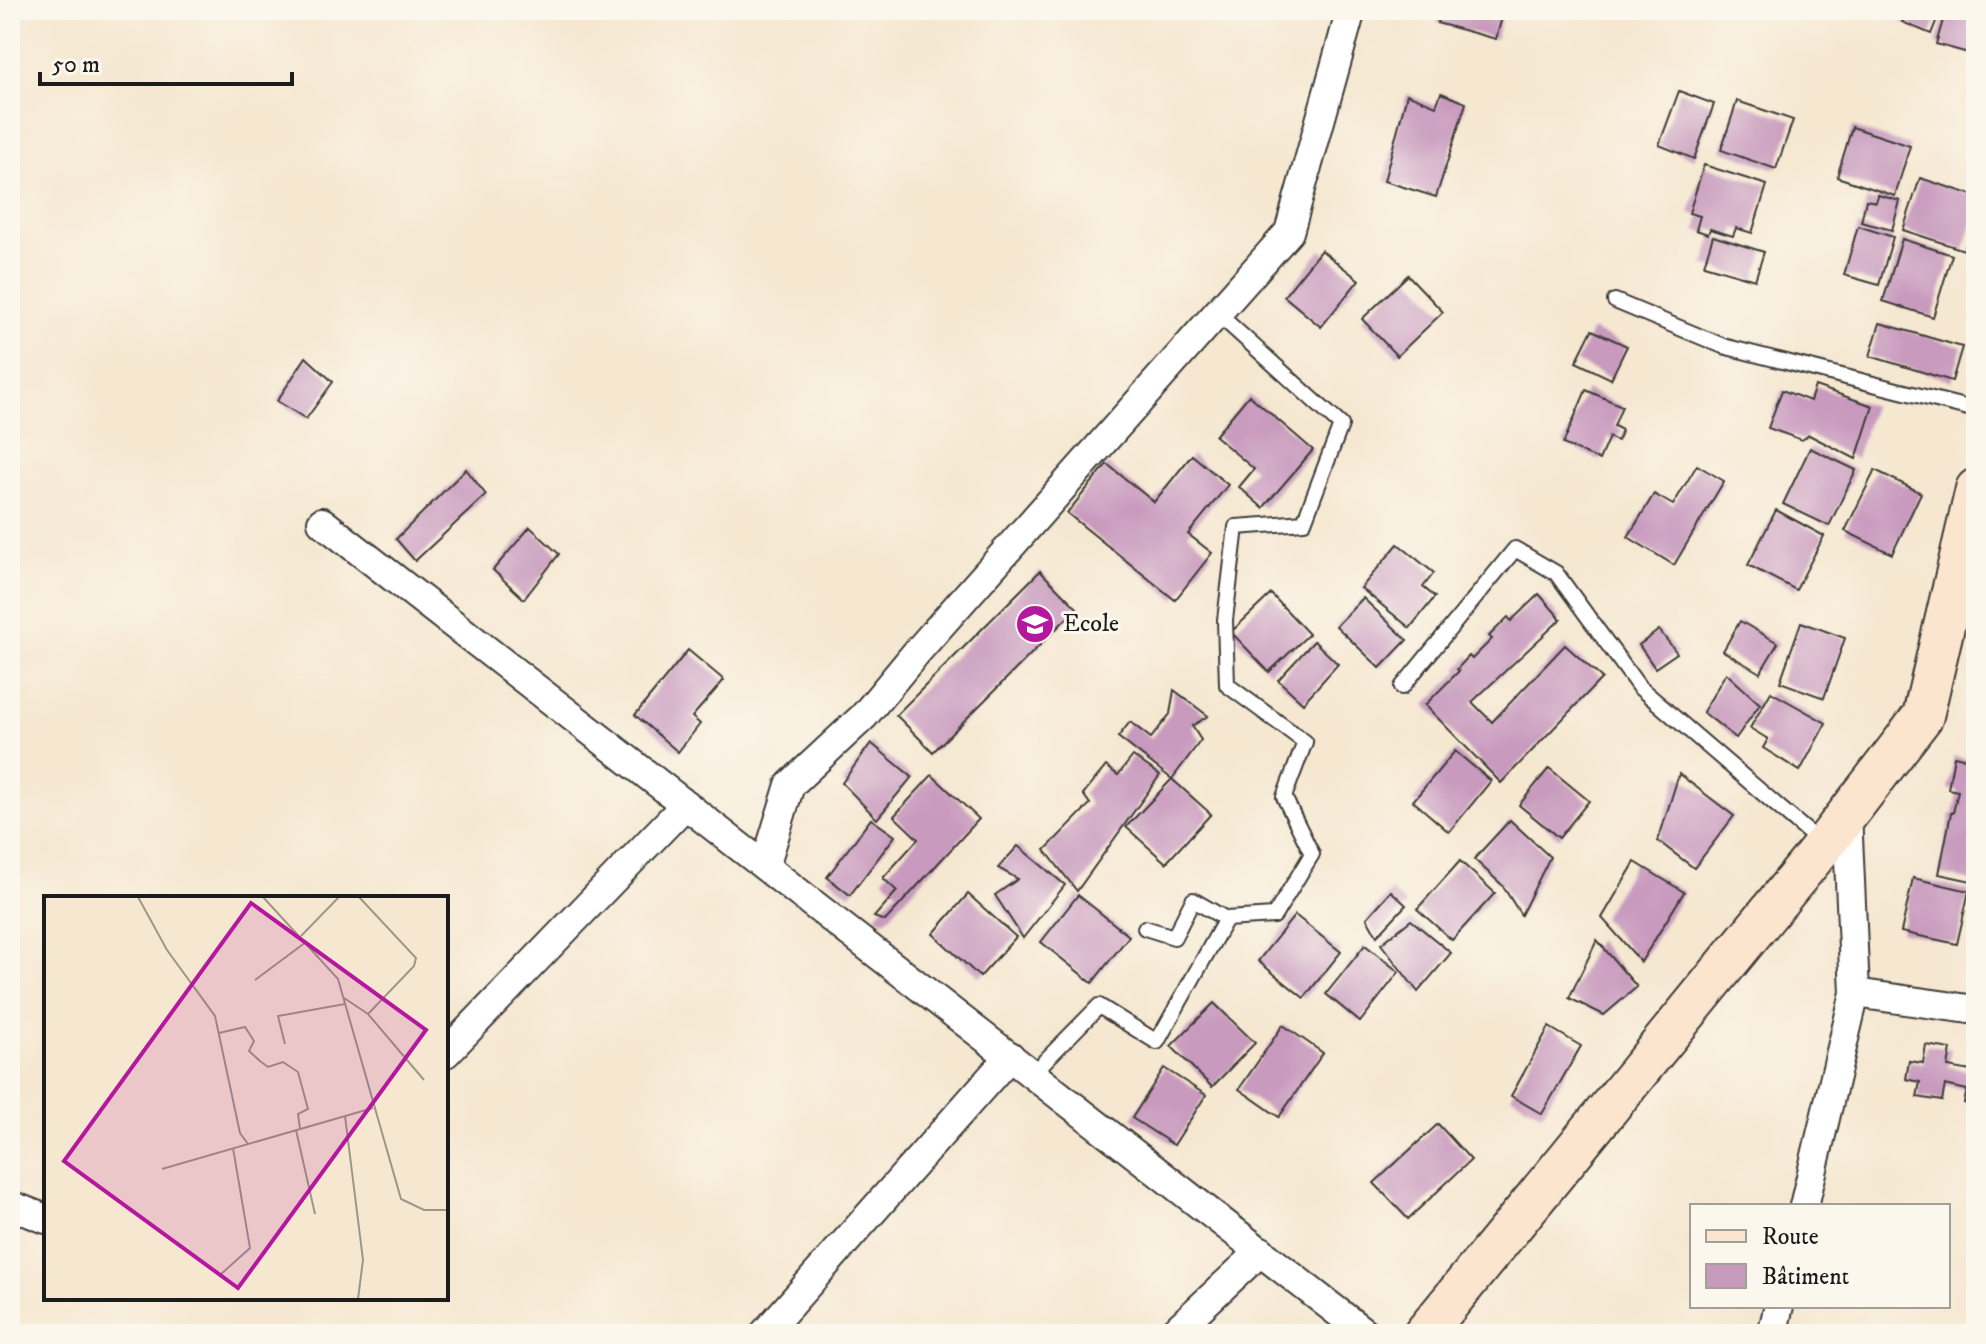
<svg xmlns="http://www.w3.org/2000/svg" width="1986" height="1344" font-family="'IM FELL DW Pica',serif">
  <rect width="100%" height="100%" fill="#fbf7ec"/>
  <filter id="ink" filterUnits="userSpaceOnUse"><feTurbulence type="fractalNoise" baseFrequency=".0125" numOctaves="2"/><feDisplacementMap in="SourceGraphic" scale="16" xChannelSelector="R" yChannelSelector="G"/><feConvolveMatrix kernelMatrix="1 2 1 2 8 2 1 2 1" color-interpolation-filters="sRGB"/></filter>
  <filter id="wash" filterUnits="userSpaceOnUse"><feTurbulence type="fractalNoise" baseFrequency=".006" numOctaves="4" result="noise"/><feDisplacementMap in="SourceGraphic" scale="32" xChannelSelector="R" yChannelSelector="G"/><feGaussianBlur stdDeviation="1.8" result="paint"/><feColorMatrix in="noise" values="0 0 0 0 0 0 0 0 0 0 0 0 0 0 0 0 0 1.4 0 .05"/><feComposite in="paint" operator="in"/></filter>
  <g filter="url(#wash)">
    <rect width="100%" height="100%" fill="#f5e7d0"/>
    <g id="blocks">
      <g fill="#c89abe">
        <polygon points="1441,10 1504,10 1496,39 1437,23"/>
        <polygon points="1907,10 1927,10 1939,14 1931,34 1902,22"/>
        <polygon points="1946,10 1954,10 1976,17 1976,42 1972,54 1936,44"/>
        <polygon points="1679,91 1714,104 1694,159 1659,145"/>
        <polygon points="1441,93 1466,103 1436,197 1384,181 1407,94 1436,106"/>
        <polygon points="1737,101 1793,120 1776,169 1721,150"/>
        <polygon points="1852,127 1910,146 1895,196 1837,177"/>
        <polygon points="1704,165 1767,185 1752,233 1736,228 1733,236 1710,229 1708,234 1696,230 1700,216 1689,213"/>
        <polygon points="1920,178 1976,196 1976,212 1964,250 1903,230"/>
        <polygon points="1878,195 1900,201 1892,230 1861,222 1866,200 1876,202"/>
        <polygon points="1858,226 1893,237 1879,285 1844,275"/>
        <polygon points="1713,236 1764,252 1755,280 1704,265"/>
        <polygon points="1902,239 1952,255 1933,317 1883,301"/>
        <polygon points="1321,250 1359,280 1321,327 1284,296"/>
        <polygon points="1408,275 1443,312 1397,356 1362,319"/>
        <polygon points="1880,323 1962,347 1952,381 1870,356"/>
        <polygon points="1592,330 1627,346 1611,379 1576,362"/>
        <polygon points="306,357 333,382 306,419 277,401"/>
        <polygon points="1815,386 1873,406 1856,459 1809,435 1802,440 1768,428 1782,390 1810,401"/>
        <polygon points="1586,390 1622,406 1614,426 1622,430 1617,441 1609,437 1599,460 1563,444"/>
        <polygon points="1249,395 1313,450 1263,508 1239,487 1254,469 1215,436"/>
        <polygon points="1810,448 1856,470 1829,526 1783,504"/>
        <polygon points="1192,455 1228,485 1188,534 1212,553 1175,600 1067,513 1107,464 1154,502"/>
        <polygon points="1697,465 1724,481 1674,565 1628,537 1654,494 1673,505"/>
        <polygon points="466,469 486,495 415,561 396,539"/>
        <polygon points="1875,470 1921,493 1892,554 1845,531"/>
        <polygon points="1776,510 1824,536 1796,590 1748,565"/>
        <polygon points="530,527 559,554 524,599 493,570"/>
        <polygon points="1398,544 1434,573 1423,587 1435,597 1410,628 1361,588"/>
        <polygon points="1040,571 1077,608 933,752 896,715"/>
        <polygon points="1271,594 1309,634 1269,672 1231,632"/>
        <polygon points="1539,594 1561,619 1472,702 1492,722 1565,645 1602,678 1501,783 1425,705 1459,671 1457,669 1469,656 1472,659 1492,639 1489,636 1508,617 1511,621"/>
        <polygon points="1363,598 1407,640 1380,668 1336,626"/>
        <polygon points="1740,621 1778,643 1760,673 1723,651"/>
        <polygon points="1801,622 1845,638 1824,698 1780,682"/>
        <polygon points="1659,630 1677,653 1655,668 1639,645"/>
        <polygon points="1314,641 1338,664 1303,703 1278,680"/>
        <polygon points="688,650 724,680 692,717 700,724 678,752 635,715"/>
        <polygon points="1726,673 1760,704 1736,738 1703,712"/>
        <polygon points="1174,690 1208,716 1192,726 1201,740 1172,779 1211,814 1166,863 1126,827 1172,779 1118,737 1130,722 1151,738 1170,714"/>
        <polygon points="1771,692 1826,723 1800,771 1763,748 1768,739 1750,728"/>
        <polygon points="1975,739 1976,740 1976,882 1939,874 1951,813 1953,813 1958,791 1948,789 1954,756 1971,760"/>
        <polygon points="871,743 912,777 877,819 842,783"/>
        <polygon points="1455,751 1491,781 1449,832 1413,801"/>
        <polygon points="1133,756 1160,775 1077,891 1045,850 1090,804 1083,794 1106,766 1118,775"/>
        <polygon points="1549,768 1589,801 1559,838 1519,805"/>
        <polygon points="1679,774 1734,816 1694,868 1658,841"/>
        <polygon points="932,775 979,819 885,921 874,917 897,891 883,878 918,839 894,816"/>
        <polygon points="871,819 895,836 850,895 827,877"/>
        <polygon points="1510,820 1550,857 1521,915 1502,885 1474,859"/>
        <polygon points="1018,846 1065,885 1023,938 995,895 1018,879 998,868"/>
        <polygon points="1460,861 1495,893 1452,940 1417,909"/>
        <polygon points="1635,862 1684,892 1641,962 1602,918"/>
        <polygon points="1913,878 1969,891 1957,944 1901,932"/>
        <polygon points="1391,891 1406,905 1377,936 1367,918"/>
        <polygon points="968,894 1016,937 980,977 933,934"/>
        <polygon points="1078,895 1129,936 1092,983 1041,942"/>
        <polygon points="1295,915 1341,952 1304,998 1258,961"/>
        <polygon points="1411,920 1451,953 1418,992 1381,944"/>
        <polygon points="1597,940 1637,987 1604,1015 1569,998"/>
        <polygon points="1365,945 1399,972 1360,1022 1326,994"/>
        <polygon points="1214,1003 1255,1043 1212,1087 1171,1046"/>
        <polygon points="1283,1025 1323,1053 1279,1117 1239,1089"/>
        <polygon points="1549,1027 1581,1046 1542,1114 1511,1096"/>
        <polygon points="1926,1045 1951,1049 1948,1067 1971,1071 1974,1050 1976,1050 1976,1105 1964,1103 1967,1090 1945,1085 1942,1101 1917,1097 1920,1082 1906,1079 1909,1061 1923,1063"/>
        <polygon points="1164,1068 1206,1095 1174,1145 1132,1118"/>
        <polygon points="1438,1124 1471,1160 1408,1219 1374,1183"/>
      </g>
    </g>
  </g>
  <g filter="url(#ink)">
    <use href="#blocks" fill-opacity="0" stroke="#3d3a37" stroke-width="2"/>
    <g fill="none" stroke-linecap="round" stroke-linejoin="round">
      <defs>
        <g id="service">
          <polyline points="1615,301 1723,346 1976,410"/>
          <polyline points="1402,687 1515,549 1556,573 1639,687 1823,845"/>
          <polyline points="1145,928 1174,937 1193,900 1226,919"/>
          <polyline points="1033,1073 1099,1006 1157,1042 1226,919 1274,916 1312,854 1284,797 1305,742 1227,685 1225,620 1236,527 1304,522 1341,425 1217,313"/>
        </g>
        <g id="minor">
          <polyline points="322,522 1366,1334"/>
          <polyline points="765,866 790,785 864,716 916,653 1289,232 1351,10"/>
          <polyline points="1855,993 1976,1010"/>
          <polyline points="446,1053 686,804"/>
          <polyline points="10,1205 46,1219"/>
          <polyline points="1804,1206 1855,993 1847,814"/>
          <polyline points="764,1334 1010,1056"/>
          <polyline points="1172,1334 1261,1251"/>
          <polyline points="1772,1334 1779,1306"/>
        </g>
        <polyline id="secondary" points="1424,1334 1823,846 1923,716 1976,489"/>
      </defs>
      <use href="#service" stroke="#3d3a37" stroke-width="18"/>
      <use href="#minor" stroke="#3d3a37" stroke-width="32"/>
      <use href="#secondary" stroke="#3d3a37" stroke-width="44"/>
      <use href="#service" stroke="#fff" stroke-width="14"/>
      <use href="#minor" stroke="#fff" stroke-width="28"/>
      <use href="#secondary" stroke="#fce5cf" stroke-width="40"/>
    </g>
  </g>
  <defs>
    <symbol id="school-disc" viewBox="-11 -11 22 22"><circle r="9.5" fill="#b5179e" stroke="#fbf7ec"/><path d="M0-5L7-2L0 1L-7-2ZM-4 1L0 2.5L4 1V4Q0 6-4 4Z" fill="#fff"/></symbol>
  </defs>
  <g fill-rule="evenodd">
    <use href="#school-disc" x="1013" y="602" width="44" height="44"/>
  </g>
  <g text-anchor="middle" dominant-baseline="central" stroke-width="6" stroke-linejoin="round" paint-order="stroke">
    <g font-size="24" fill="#1c1c1c" stroke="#fbf7ec" text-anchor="start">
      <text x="1063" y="624">Ecole</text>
    </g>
  </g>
  <g transform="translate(44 896)">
    <rect width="404" height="404" fill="#f5e7d0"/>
    <path fill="none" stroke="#9e9688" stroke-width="2" d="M94,1l29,53 48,66 25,117 8,11M219,1l75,82 63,220 23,11h24M315,1l57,61 -2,8 -46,48M257,40l38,-39M211,84l51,-38M300,102l24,16 56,66M175,137l26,-6 9,14 -5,10 11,10 8,6 15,-5 15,10 10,37 -10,5 2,15M241,148l-7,-28 67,-12M301,220l18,144 -5,39M252,234l19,84M118,273l211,-61M176,379l30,-27 -17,-100"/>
    <path fill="#b5179e" fill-opacity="0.15" stroke="#b5179e" stroke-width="4" d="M207,7l175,127 -188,258 -174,-127z"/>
    <rect width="404" height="404" fill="none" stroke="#1c1c1c" stroke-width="4"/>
  </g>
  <rect width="1986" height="1344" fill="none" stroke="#fbf7ec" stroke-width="40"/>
  <rect x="1690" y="1204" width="260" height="104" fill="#fbf7ec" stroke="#a29f99" stroke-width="2"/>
  <rect x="1706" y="1230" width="40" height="12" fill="#fce5cf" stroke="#a29f99" stroke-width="2"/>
  <text x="1762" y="1244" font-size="24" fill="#1c1c1c">Route</text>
  <rect x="1706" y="1264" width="40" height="24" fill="#c89abe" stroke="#a29f99" stroke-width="2"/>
  <text x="1762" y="1284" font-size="24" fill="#1c1c1c">Bâtiment</text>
  <path d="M40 72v12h252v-12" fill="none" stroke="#1c1c1c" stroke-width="4"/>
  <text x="52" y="72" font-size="24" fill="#1c1c1c" stroke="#fbf7ec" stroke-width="6" paint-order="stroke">50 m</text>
</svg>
